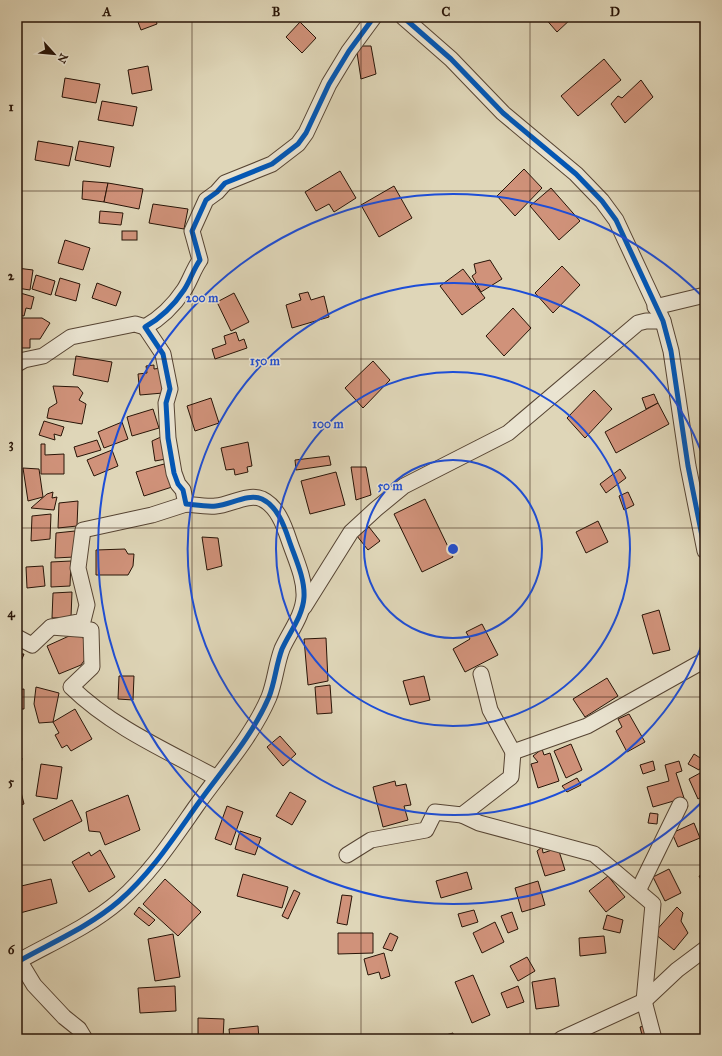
<svg xmlns="http://www.w3.org/2000/svg" width="722" height="1056" font-family="'IM FELL Great Primer',serif">
  <rect width="100%" height="100%" fill="#dfd6b8"/>
  <filter id="stains"><feTurbulence type="fractalNoise" baseFrequency=".005" numOctaves="4"/><feColorMatrix values="0 0 0 0 .2 0 0 0 0 .09 0 0 0 0 .02 0 0 0 .5 -.17"/></filter>
  <radialGradient id="worn" r=".72"><stop offset=".6" stop-color="#630" stop-opacity="0"/><stop offset="1" stop-color="#630" stop-opacity=".3"/></radialGradient>
  <g fill="#d0927a" stroke="#281407">
    <polygon points="151,17 155,17 157,24 141,30 138,22"/>
    <polygon points="544,17 573,17 557,32"/>
    <polygon points="300,22 316,38 302,53 286,37"/>
    <polygon points="356,46 371,46 376,74 361,79"/>
    <polygon points="604,59 621,80 578,116 561,96"/>
    <polygon points="148,66 152,90 132,94 128,70"/>
    <polygon points="65,78 100,84 96,103 62,97"/>
    <polygon points="641,80 653,97 625,123 611,104 618,96 622,98"/>
    <polygon points="102,101 137,107 133,126 98,120"/>
    <polygon points="38,141 73,147 69,166 35,160"/>
    <polygon points="79,141 114,147 110,167 75,160"/>
    <polygon points="524,169 542,188 515,216 497,196"/>
    <polygon points="340,171 356,198 334,212 329,204 316,211 305,192"/>
    <polygon points="83,181 108,183 104,202 82,199"/>
    <polygon points="108,183 143,189 139,209 104,202"/>
    <polygon points="394,186 412,218 379,237 361,205"/>
    <polygon points="551,188 580,221 559,240 530,206"/>
    <polygon points="153,204 188,209 184,229 149,223"/>
    <polygon points="100,211 123,213 121,225 99,223"/>
    <rect x="122" y="231" width="15" height="9"/>
    <polygon points="65,240 90,248 83,270 58,263"/>
    <polygon points="490,260 502,279 481,292 472,276 476,273 474,264"/>
    <polygon points="562,266 580,285 553,313 535,293"/>
    <polygon points="17,268 33,270 30,290 17,288"/>
    <polygon points="463,269 485,298 462,315 440,286"/>
    <polygon points="36,275 55,281 51,295 32,289"/>
    <polygon points="60,278 80,284 76,301 55,295"/>
    <polygon points="97,283 121,292 116,306 92,298"/>
    <polygon points="17,292 34,297 31,309 26,308 24,316 17,315"/>
    <polygon points="308,292 311,300 324,296 329,317 292,328 286,305 301,300 299,294"/>
    <polygon points="234,293 249,322 231,331 217,302"/>
    <polygon points="513,308 531,328 504,356 486,336"/>
    <polygon points="18,318 42,318 50,323 40,339 30,339 30,348 18,348"/>
    <polygon points="236,332 239,341 244,339 247,348 215,359 212,349 226,344 224,336"/>
    <polygon points="76,356 112,362 108,382 73,375"/>
    <polygon points="373,361 390,380 363,408 345,388"/>
    <polygon points="154,365 154,369 161,368 163,393 140,395 138,374 147,373 146,366"/>
    <polygon points="53,386 78,387 83,393 79,400 86,404 82,424 47,418 49,408 57,403"/>
    <polygon points="594,390 612,409 585,438 567,418"/>
    <polygon points="654,394 658,403 646,409 642,398"/>
    <polygon points="211,398 219,423 195,431 187,406"/>
    <polygon points="658,403 669,424 616,453 605,432"/>
    <polygon points="153,409 159,428 132,436 127,417"/>
    <polygon points="44,421 64,427 61,436 54,434 55,440 39,435"/>
    <polygon points="122,422 128,439 104,448 98,432"/>
    <polygon points="163,436 166,459 155,461 152,441"/>
    <polygon points="97,440 101,450 77,457 74,447"/>
    <polygon points="248,442 252,466 247,467 248,472 235,475 234,469 226,470 221,448"/>
    <polygon points="41,444 45,444 45,455 64,454 64,474 41,474"/>
    <polygon points="112,450 118,466 94,476 87,460"/>
    <polygon points="329,456 331,465 296,470 295,460"/>
    <polygon points="164,464 172,487 144,496 136,472"/>
    <polygon points="351,467 366,467 371,495 356,500"/>
    <polygon points="23,468 39,469 43,497 28,501"/>
    <polygon points="620,469 626,478 606,493 600,484"/>
    <polygon points="336,472 345,505 310,514 301,481"/>
    <polygon points="53,492 52,498 57,497 54,510 31,508 47,494"/>
    <polygon points="628,492 634,505 624,510 619,496"/>
    <polygon points="425,499 453,557 422,572 394,514"/>
    <polygon points="78,501 77,526 58,528 59,503"/>
    <polygon points="51,514 50,539 31,541 32,516"/>
    <polygon points="598,521 608,542 586,553 576,532"/>
    <polygon points="369,527 380,541 368,550 357,536"/>
    <polygon points="75,531 74,557 55,558 56,533"/>
    <polygon points="202,537 218,538 222,566 207,570"/>
    <polygon points="125,549 128,554 134,554 133,566 128,575 96,575 96,550"/>
    <polygon points="71,561 70,586 51,587 51,562"/>
    <polygon points="43,566 45,586 27,588 26,567"/>
    <polygon points="72,592 71,617 52,618 53,593"/>
    <polygon points="659,610 670,650 653,654 642,615"/>
    <polygon points="482,624 498,655 465,672 453,649 470,639 466,632"/>
    <polygon points="80,631 87,647 86,658 81,665 59,674 47,646"/>
    <polygon points="326,638 328,681 308,685 304,639"/>
    <polygon points="17,654 24,654 17,671"/>
    <polygon points="119,676 134,676 133,700 118,699"/>
    <polygon points="424,676 430,700 410,705 403,681"/>
    <polygon points="607,678 618,696 585,717 573,699"/>
    <polygon points="330,685 332,713 317,714 315,687"/>
    <polygon points="36,687 59,693 53,722 39,723 34,704"/>
    <polygon points="24,689 24,709 17,709 17,690"/>
    <polygon points="75,709 92,739 71,751 67,745 62,748 55,735 59,733 53,722"/>
    <polygon points="629,714 645,742 627,752 616,731 622,727 618,719"/>
    <polygon points="280,736 296,754 283,766 267,747"/>
    <polygon points="571,744 582,770 566,778 554,751"/>
    <polygon points="542,749 544,755 550,753 559,781 538,788 531,764 538,762 533,756"/>
    <polygon points="694,754 705,761 699,770 688,764"/>
    <polygon points="17,758 22,758 19,780 17,780"/>
    <polygon points="653,761 655,770 643,774 640,765"/>
    <polygon points="679,761 682,771 676,773 684,798 653,807 647,787 669,781 665,765"/>
    <polygon points="41,764 62,767 57,799 36,796"/>
    <polygon points="702,772 705,779 705,795 698,799 689,779"/>
    <polygon points="577,778 581,785 567,792 562,786"/>
    <polygon points="18,780 24,804 17,806 17,781"/>
    <polygon points="395,781 396,786 406,784 411,805 404,806 408,820 383,827 373,787"/>
    <polygon points="290,792 306,801 292,825 276,816"/>
    <polygon points="128,795 140,830 105,845 100,832 89,831 86,812"/>
    <polygon points="72,800 82,821 44,841 33,819"/>
    <polygon points="227,806 243,812 231,845 215,839"/>
    <polygon points="650,813 658,814 657,824 648,823"/>
    <polygon points="694,823 700,838 678,847 672,833"/>
    <polygon points="240,831 261,838 255,855 235,849"/>
    <polygon points="542,847 543,853 558,848 565,870 545,876 537,851"/>
    <polygon points="100,850 115,877 89,892 72,862 89,852 91,856"/>
    <polygon points="669,869 681,893 665,901 653,877"/>
    <polygon points="467,872 472,889 441,898 436,881"/>
    <polygon points="705,873 705,887 699,876"/>
    <polygon points="243,874 288,887 282,908 237,896"/>
    <polygon points="608,876 625,897 606,912 589,891"/>
    <polygon points="51,879 57,903 20,913 17,899 17,887"/>
    <polygon points="165,879 201,912 178,936 143,904"/>
    <polygon points="538,881 545,905 522,912 515,888"/>
    <polygon points="294,890 300,893 288,919 282,916"/>
    <polygon points="342,895 352,896 347,925 337,923"/>
    <polygon points="139,907 155,920 149,926 134,914"/>
    <polygon points="677,907 683,913 681,921 688,933 674,950 654,933"/>
    <polygon points="474,910 478,922 462,927 458,914"/>
    <polygon points="512,912 518,929 508,933 501,916"/>
    <polygon points="607,915 623,920 620,933 603,929"/>
    <polygon points="495,922 504,942 482,953 473,933"/>
    <polygon points="338,933 373,933 373,953 338,954"/>
    <polygon points="390,933 398,937 392,951 383,948"/>
    <polygon points="173,934 180,977 155,981 148,939"/>
    <polygon points="604,936 606,953 580,956 579,938"/>
    <polygon points="384,953 390,976 381,979 379,972 368,975 364,959"/>
    <polygon points="527,957 535,971 518,981 510,966"/>
    <polygon points="473,975 490,1015 472,1023 455,982"/>
    <polygon points="555,978 559,1006 536,1009 532,982"/>
    <polygon points="175,986 176,1011 140,1013 138,988"/>
    <polygon points="518,986 524,1002 507,1008 501,993"/>
    <polygon points="198,1018 224,1019 223,1039 198,1039"/>
    <polygon points="649,1025 653,1039 643,1039 640,1027"/>
    <polygon points="258,1026 259,1039 230,1039 229,1029"/>
    <polygon points="453,1033 454,1039 443,1039 442,1036"/>
  </g>
  <g fill="none" stroke-linecap="round" stroke-linejoin="round">
    <defs>
      <g id="minor">
        <polyline points="403,17 451,59 503,113 576,174 602,201 616,220 663,321 671,351 688,466 705,551"/>
        <polyline points="655,307 705,295"/>
        <polyline points="17,364 24,360 43,356 71,337 135,324 145,327"/>
        <path d="M186,504l-34,11 -69,15 -5,38 9,37 -4,16 -32,6 40,3 1,37 -21,20c41,40 96,64 146,91"/>
        <polyline points="304,607 351,532 376,509 404,486 508,433 638,323 646,321 663,321"/>
        <polyline points="17,637 32,645 51,627"/>
        <polyline points="481,674 490,710 513,752 587,726 705,660"/>
        <polyline points="462,815 479,823 594,854 653,904 644,1001 654,1039"/>
        <polyline points="347,855 371,840 426,830 435,812 462,815 511,777 513,752"/>
        <polyline points="638,891 680,805"/>
        <polyline points="17,957 34,985 64,1017 79,1029 85,1039"/>
        <path d="M19,961c34,-19 71,-35 100,-60 32,-28 54,-62 78,-96 24,-34 55,-68 72,-108 6,-15 7,-32 13,-48 7,-16 21,-33 22,-52 1,-19 -9,-39 -15,-57 -5,-15 -12,-34 -27,-41 -14,-6 -32,6 -46,7 -9,1 -20,-1 -30,-2l-3,-14 -5,-6 -4,-11 -6,-35 -2,-35 4,-14 -7,-35 -18,-27c16,-9 29,-22 39,-37 6,-9 9,-20 16,-30l-8,-29 14,-31 11,-8 8,-9 47,-19 26,-20 8,-11 23,-49 20,-33 25,-34"/>
        <polyline points="561,1039 644,1001 677,970 705,949"/>
      </g>
    </defs>
    <use href="#minor" stroke="#564433" stroke-width="17"/>
    <use href="#minor" stroke="#eae4d1" stroke-width="15"/>
    <defs>
      <g id="cycleway">
        <polyline points="403,17 451,59 503,113 576,174 602,201 616,220 663,321 671,351 688,466 705,551"/>
        <path d="M19,961c34,-19 71,-35 100,-60 32,-28 54,-62 78,-96 24,-34 55,-68 72,-108 6,-15 7,-32 13,-48 7,-16 21,-33 22,-52 1,-19 -9,-39 -15,-57 -5,-15 -12,-34 -27,-41 -14,-6 -32,6 -46,7 -9,1 -20,-1 -30,-2l-3,-14 -5,-6 -4,-11 -6,-35 -2,-35 4,-14 -7,-35 -18,-27c16,-9 29,-22 39,-37 6,-9 9,-20 16,-30l-8,-29 14,-31 11,-8 8,-9 47,-19 26,-20 8,-11 23,-49 20,-33 25,-34"/>
      </g>
    </defs>
    <use href="#cycleway" stroke="#eae4d1" stroke-width="8"/>
    <use href="#cycleway" stroke="#0057b8" stroke-width="5"/>
  </g>
  <path fill="none" stroke="#281407" stroke-width="1" stroke-opacity="0.55" d="M192,17v1022M361,17v1022M530,17v1022M17,191h688M17,359h688M17,528h688M17,697h688M17,865h688"/>
  <g fill="none" stroke="#1d4ed8" stroke-width="2">
    <circle cx="453" cy="549" r="89"/>
    <circle cx="453" cy="549" r="177"/>
    <path d="M705 636A266 266 0 1 1 705 462"/>
    <path d="M704 800A355 355 0 1 1 704 298"/>
  </g>
  <circle cx="453" cy="549" r="6" fill="#1d4ed8" stroke="#eae4d1" stroke-width="2"/>
  <g font-size="12" text-anchor="middle" font-weight="bold" fill="#1d4ed8" stroke="#eae4d1" stroke-width="3" stroke-linejoin="round" paint-order="stroke">
    <text x="202" y="302">200 m</text>
    <text x="265" y="365">150 m</text>
    <text x="328" y="428">100 m</text>
    <text x="390" y="490">50 m</text>
  </g>
  <rect width="722" height="1056" fill="none" stroke="#dfd6b8" stroke-width="44"/>
  <g transform="translate(54 54) rotate(117)" stroke="#eae4d1" stroke-width="3" paint-order="stroke">
  <path d="M0-3L7 15L0 10L-7 15Z" fill="#281407"/>
  <text y="-6" font-size="11" font-weight="bold" text-anchor="middle" fill="#281407">N</text>
  </g>
  <rect x="22" y="22" width="678" height="1012" fill="none" stroke="#281407" stroke-width="1.5"/>
  <g font-size="13" text-anchor="middle" font-weight="bold" fill="#281407">
    <text x="107" y="16">A</text>
    <text x="276" y="16">B</text>
    <text x="446" y="16">C</text>
    <text x="615" y="16">D</text>
    <text x="11" y="111">1</text>
    <text x="11" y="280">2</text>
    <text x="11" y="448">3</text>
    <text x="11" y="617">4</text>
    <text x="11" y="786">5</text>
    <text x="11" y="954">6</text>
  </g>
  <rect width="100%" height="100%" filter="url(#stains)"/>
  <rect width="100%" height="100%" fill="url(#worn)"/>
</svg>
